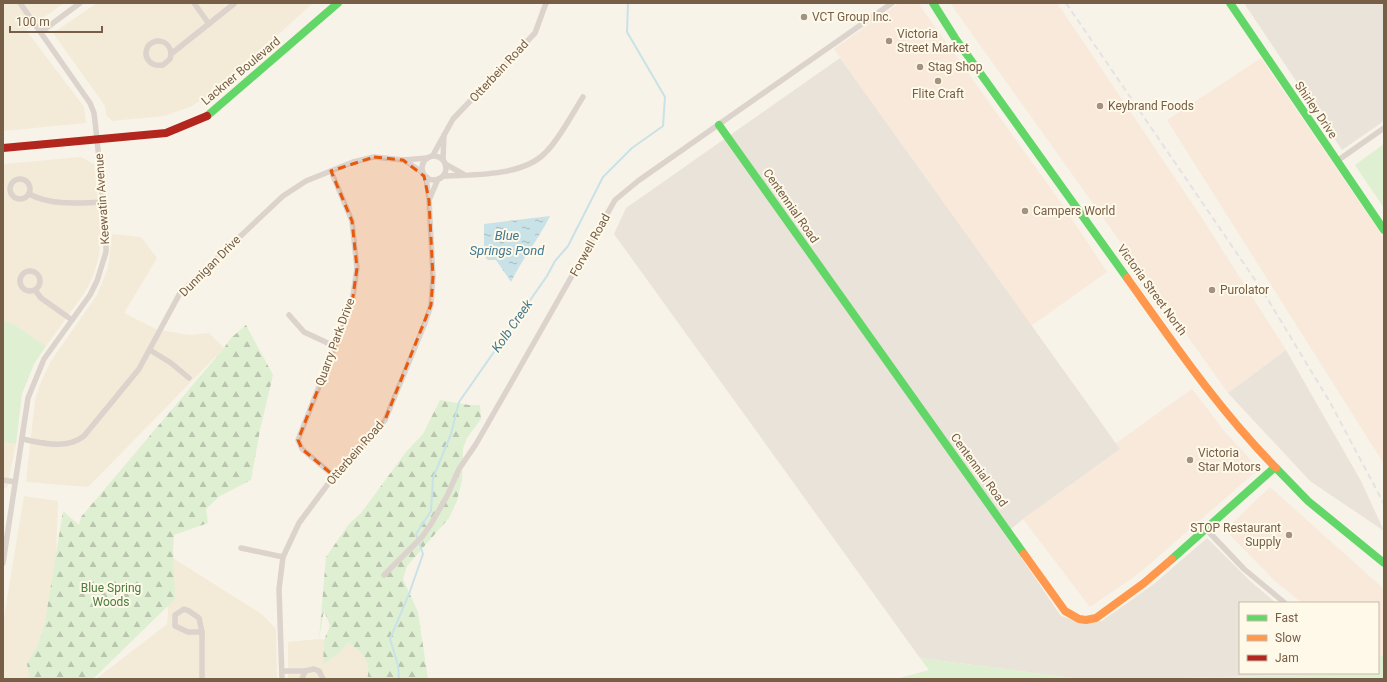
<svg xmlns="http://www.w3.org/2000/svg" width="1387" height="682" font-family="Roboto,sans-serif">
  <defs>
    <pattern id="forest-firs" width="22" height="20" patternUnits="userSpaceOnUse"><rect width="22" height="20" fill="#dfefd2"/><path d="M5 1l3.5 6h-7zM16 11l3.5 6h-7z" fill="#b9c5ac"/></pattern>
    <pattern id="water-ripples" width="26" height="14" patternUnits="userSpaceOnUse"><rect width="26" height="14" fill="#c9e2e7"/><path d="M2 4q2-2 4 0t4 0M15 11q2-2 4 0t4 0" fill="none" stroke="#a8babd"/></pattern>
  </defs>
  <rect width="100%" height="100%" fill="#f7f3e8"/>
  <g fill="#f3ebd8">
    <polygon points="3,3 64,3 26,30 84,107 86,123 3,131"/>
    <polygon points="97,3 313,3 216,91 190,107 164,116 112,121 106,115 105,106 53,33"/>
    <polygon points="81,157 94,164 101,234 99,256 93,276 85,292 46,346 16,326 3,320 3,164"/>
    <polygon points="112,234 141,237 157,258 124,313 156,329 189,335 209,333 224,348 88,487 26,482 35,400 41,382 51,361 97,295 108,268"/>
    <polygon points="3,442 16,444 7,488 3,487"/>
    <polygon points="24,496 58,501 53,641 58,679 3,679 3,623"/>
    <polygon points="173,558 263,615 276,629 277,679 96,679 167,624 168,612 162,561"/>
    <polygon points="319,639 324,640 323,663 337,655 348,643 361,650 369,665 367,679 288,679 288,642"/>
  </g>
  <g fill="#f8e9db">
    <polygon points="899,3 918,3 1064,207 1107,272 1031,326 834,49"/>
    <polygon points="950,3 1057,3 1200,215 1286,350 1228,393"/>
    <polygon points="1261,58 1384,238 1384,464 1167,120"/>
    <polygon points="1192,389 1225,432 1259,469 1138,574 1090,607 1023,519 1120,449 1116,443"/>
    <polygon points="1270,487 1384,589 1384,657 1378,660 1378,603 1302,603 1276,582 1225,530"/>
  </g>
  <g fill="#eae3d9">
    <polygon points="1244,3 1384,3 1384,121 1342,150"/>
    <polygon points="840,58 1120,449 1023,519 1005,534 1061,616 1087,624 1102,621 1155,583 1207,538 1250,581 1276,603 1240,603 1240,673 1328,674 1147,679 1082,679 920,658 614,234 626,208"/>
    <polygon points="1286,350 1361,481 1384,531 1310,481 1228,393"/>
  </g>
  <g fill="#dfefd2">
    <polygon points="1384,144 1384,208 1355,165"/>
    <polygon points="3,320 16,326 46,346 34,364 22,394 16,444 3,442"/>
    <polygon points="1384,655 1384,679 1147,679 1378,673 1378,658"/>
    <polygon points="920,658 1082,679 896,679 929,670"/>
  </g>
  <g fill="url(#forest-firs)">
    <polygon points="246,325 273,375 260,430 251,480 220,496 206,509 208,523 174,535 173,549 175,599 93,679 30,679 27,664 39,643 45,622 63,511 79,525 81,517 224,348 231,338"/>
    <path d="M440,400l29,5h11l1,14 -14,19 -4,10 -1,32 -5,21 -8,17 -42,48 -4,13 15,33 10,67h-61c5,-17 -5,-28 -19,-36l-11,12 -14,9 1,-24 6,-14 -6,-16 -5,29 7,-82 23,-33 12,-11 45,-61 17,-18z"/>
  </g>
  <path fill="url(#water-ripples)" d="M550,216c-11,23 -28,43 -39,66l-15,-22h-8l-4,-4v-32z"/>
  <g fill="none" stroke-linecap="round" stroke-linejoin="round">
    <polyline stroke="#c9e2e7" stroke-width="2" points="399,679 398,665 390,639 409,594 423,554 416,534 431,511 433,478 451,434 459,402 547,276 555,261 568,246 603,177 632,148 663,126 665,97 627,32 628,3"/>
    <g stroke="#dbd3cc" stroke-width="5.5">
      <polyline points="194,3 209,24"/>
      <polyline points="41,32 80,3"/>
      <path d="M171,54c-1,-13 -14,-17 -23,-8 -6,12 3,21 15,19l7,-6 1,-5 64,-51"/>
      <polyline points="433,155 453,119 535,33 546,3"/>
      <circle cx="434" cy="168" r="12"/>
      <polyline points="443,158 444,135"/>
      <polyline points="404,160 422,172"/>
      <polyline points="1337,161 1384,128"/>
      <polyline points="447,165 463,174"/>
      <polyline points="331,171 352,221 357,268 352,303 298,440 302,449 334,476"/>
      <path d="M443,176c30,-1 80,0 102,-23 14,-13 27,-39 38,-56"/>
      <circle cx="20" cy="189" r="10"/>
      <path d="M29,194c23,12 49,9 74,8"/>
      <polyline points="430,198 438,179"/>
      <circle cx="30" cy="281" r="10"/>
      <polyline points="35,290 41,298 72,320"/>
      <polyline points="289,315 304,332 334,346"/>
      <polyline points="150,350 171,363 189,378"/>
      <path d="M22,439c21,4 44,11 62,-3l55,-67 41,-76 103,-97 23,-15 47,-19 21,-5 29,3 24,-2"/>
      <polyline points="3,480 15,482"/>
      <polyline points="1206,529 1244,569 1285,603"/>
      <polyline points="241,548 283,557"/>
      <polyline points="3,563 28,398 44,359 90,295 97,281 106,252 106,234 97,139 94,113 90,103 20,3"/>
      <polyline points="384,575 422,537 431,524 447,496 459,469 476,444 519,369 615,200 638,181 892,3"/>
      <polygon points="184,609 189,611 199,618 202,632 188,632 175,626 175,615"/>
      <polyline points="202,632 202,679"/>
      <polyline points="282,671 305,671 314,669 319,671 323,679"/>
      <polyline points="282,679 279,589 283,557 299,523 334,476 357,454 385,420 425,323 431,305 433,277 429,200 426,177"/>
      <polyline points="302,679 305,671"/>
    </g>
    <g stroke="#63d668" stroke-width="8">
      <polyline points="933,3 955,38 1127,278"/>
      <polyline points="1230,3 1384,230"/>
      <polyline points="207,116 338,3"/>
      <polyline points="719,125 1024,554"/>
      <polyline points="1276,468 1308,501 1384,563"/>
      <polyline points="1172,559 1274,468"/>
    </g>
    <g stroke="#ff974d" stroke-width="8">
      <path d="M1127,278c47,66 92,132 149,190"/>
      <polyline points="1024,554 1065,611 1079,619 1086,620 1096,618 1144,583 1172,559"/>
    </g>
    <polyline stroke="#b3261e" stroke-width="8" points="3,148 166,133 207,116"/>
    <polyline stroke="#e5e1e5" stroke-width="2" stroke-dasharray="6 4" stroke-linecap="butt" points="1066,3 1264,293 1331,404 1384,504"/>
  </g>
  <path fill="#e8590c" fill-opacity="0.2" stroke="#e8590c" stroke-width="3" stroke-dasharray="8 5" stroke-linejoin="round" d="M374,157l29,3 21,16 5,24 4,77 -2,28 -46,115 -51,56 -32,-27 -4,-9 54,-137 5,-35 -5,-47 -21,-50z"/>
  <g fill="#a3927f" stroke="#fff9e9" stroke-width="1.5">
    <circle cx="804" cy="17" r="4"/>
    <circle cx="889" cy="41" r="4"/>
    <circle cx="920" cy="67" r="4"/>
    <circle cx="938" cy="81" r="4"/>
    <circle cx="1100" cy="106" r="4"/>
    <circle cx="1025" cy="211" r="4"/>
    <circle cx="1212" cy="290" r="4"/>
    <circle cx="1190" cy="460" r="4"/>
    <circle cx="1289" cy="535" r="4"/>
  </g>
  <g text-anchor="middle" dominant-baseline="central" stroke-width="4" stroke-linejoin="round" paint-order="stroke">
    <g font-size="12" fill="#765e47" stroke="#fff9e9" text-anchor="start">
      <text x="812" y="17">VCT Group Inc.</text>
      <text x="897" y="34">Victoria<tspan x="897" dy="14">Street Market</tspan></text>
      <text x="928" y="67">Stag Shop</text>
      <text x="938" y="94" text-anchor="middle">Flite Craft</text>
      <text x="1108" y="106">Keybrand Foods</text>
      <text x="1033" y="211">Campers World</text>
      <text x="1220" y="290">Purolator</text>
      <text x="1198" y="453">Victoria<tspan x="1198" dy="14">Star Motors</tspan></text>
      <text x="1281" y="528" text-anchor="end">STOP Restaurant<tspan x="1281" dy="14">Supply</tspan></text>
    </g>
    <g font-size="12" fill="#765e47" stroke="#fff9e9">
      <text transform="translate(241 71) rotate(-40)">Lackner Boulevard</text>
      <text transform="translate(499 71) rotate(-47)">Otterbein Road</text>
      <text transform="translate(1316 110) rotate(56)">Shirley Drive</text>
      <text transform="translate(102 199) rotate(-94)">Keewatin Avenue</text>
      <text transform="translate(791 206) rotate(55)">Centennial Road</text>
      <text transform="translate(590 245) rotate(-61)">Forwell Road</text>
      <text transform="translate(210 266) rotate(-45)">Dunnigan Drive</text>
      <text transform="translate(1152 290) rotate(54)">Victoria Street North</text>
      <text transform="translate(335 342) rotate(-70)">Quarry Park Drive</text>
      <text transform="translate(355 453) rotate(-49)">Otterbein Road</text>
      <text transform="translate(979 470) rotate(54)">Centennial Road</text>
    </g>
    <g font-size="12" fill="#497c3f" stroke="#fff9e9">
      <text x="111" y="588">Blue Spring<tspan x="111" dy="14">Woods</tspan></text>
    </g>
    <g font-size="13" font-style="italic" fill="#427a92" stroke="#fff9e9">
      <text x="507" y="235">Blue<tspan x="507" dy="15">Springs Pond</tspan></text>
      <text transform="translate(512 326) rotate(-55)">Kolb Creek</text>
    </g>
  </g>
  <rect width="1387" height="682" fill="none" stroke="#765e47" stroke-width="8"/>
  <rect x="1239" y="602" width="140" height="72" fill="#fff9e9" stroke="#c8bba8"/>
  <rect x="1247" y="615" width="20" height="6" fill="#63d668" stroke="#c8bba8"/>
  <text x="1275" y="622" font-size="12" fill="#765e47">Fast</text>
  <rect x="1247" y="635" width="20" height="6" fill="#ff974d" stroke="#c8bba8"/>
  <text x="1275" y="642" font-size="12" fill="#765e47">Slow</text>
  <rect x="1247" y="655" width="20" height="6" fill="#b3261e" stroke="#c8bba8"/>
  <text x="1275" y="662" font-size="12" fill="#765e47">Jam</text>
  <path d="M10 26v6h92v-6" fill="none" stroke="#765e47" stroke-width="2"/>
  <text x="16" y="26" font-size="12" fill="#765e47" stroke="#fff9e9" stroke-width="3" paint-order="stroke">100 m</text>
</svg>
